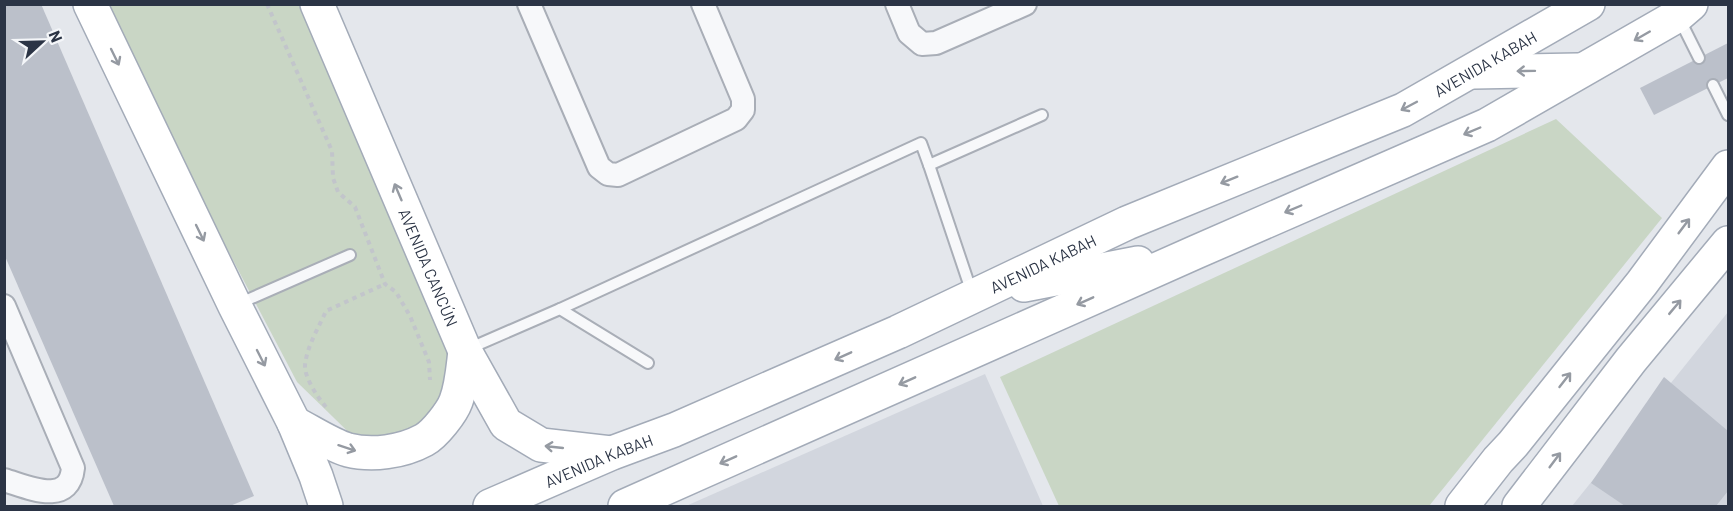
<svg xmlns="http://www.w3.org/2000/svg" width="1733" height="511" font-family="Barlow,sans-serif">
  <rect width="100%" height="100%" fill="#e4e7ec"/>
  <g fill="#d2d6de">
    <polygon points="1728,312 1728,506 1572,506"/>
    <polygon points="985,374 1043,506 686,506"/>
  </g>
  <g fill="#c9d6c5">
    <polygon points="99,5 313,5 465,351 455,403 370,453 297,382"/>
    <polygon points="1556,119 1662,218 1429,506 1059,506 1000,377"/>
  </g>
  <g fill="#bbc0ca">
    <polygon points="4,4 41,4 254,496 230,506 114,506 4,254"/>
    <polygon points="1728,43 1728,78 1654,115 1640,88"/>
    <polygon points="1664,377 1728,431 1728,491 1716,506 1625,506 1591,483"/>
  </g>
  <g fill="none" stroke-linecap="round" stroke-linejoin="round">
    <defs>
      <g id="lane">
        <polyline points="1679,18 1699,58"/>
        <polyline points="1713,85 1728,115"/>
        <polyline points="929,165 1042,115"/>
        <polyline points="238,304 350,255"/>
        <polyline points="560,309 921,143 929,165 972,293"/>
        <polyline points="468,349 560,309 648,363"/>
      </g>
      <g id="street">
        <polyline points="529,4 599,167 608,174 618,175 736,119 743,110 743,99 703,4"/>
        <polyline points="897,4 909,33 922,44 936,43 1025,4"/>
        <path d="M4,306l69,162c-4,39 -45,19 -69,12"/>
      </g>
      <g id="primary">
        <polyline points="90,4 235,306 294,423 316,476 326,506"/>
        <path id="s1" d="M317,4l148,347 41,73 35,21 70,8"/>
        <polyline points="1474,72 1578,70"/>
        <polyline points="1024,285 1138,263"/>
        <path d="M294,423c16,8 37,22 54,27 24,6 54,2 76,-10 11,-6 28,-28 32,-39 6,-16 7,-34 9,-50"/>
        <path id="s2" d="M490,506l122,-53 62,-23 224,-98 229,-109 276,-113 185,-106"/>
        <polyline points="625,506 1196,252 1487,125 1677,16 1691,4"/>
        <polyline points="1462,506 1498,460 1513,444 1642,283 1728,167"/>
        <polyline points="1519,506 1631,360 1728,243"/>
      </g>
    </defs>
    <use href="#lane" stroke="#a9aeb7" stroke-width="14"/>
    <use href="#street" stroke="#a9aeb7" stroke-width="26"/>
    <use href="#primary" stroke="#a3abb8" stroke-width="36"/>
    <g stroke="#c2c5cb" stroke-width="4" stroke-dasharray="4.5 4.5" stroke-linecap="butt">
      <polyline points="267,4 332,151 333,178 338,192 355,207 385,284 396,292 410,316 429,362 430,380"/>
      <path d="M326,407c-8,-9 -22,-30 -21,-42 2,-19 14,-38 21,-54l59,-27"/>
    </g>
    <use href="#lane" stroke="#f7f8fa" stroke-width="10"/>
    <use href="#street" stroke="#f7f8fa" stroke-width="22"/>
    <use href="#primary" stroke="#fff" stroke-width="33"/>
  </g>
  <defs><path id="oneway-shaft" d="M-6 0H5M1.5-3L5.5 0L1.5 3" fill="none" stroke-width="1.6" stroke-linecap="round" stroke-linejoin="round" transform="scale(1.5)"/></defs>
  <g stroke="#959aa2">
    <use href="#oneway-shaft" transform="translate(1642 36) rotate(150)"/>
    <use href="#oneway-shaft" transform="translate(115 57) rotate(64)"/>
    <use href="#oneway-shaft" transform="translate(1526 71) rotate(179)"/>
    <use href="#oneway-shaft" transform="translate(1409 106) rotate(152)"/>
    <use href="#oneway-shaft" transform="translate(1472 131) rotate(157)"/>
    <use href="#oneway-shaft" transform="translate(1229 180) rotate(158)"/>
    <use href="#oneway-shaft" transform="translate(398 192) rotate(-113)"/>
    <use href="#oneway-shaft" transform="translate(1293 209) rotate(157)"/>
    <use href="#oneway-shaft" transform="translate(1684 226) rotate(-53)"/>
    <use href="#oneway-shaft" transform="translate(200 233) rotate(64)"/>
    <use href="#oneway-shaft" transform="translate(1085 301) rotate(156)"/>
    <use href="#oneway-shaft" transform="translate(1675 307) rotate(-50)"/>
    <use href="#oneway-shaft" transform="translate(843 356) rotate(156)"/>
    <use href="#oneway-shaft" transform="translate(261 358) rotate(63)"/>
    <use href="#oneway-shaft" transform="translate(1565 380) rotate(-52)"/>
    <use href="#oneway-shaft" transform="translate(907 381) rotate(156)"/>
    <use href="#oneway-shaft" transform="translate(554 447) rotate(-174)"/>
    <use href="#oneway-shaft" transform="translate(347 448) rotate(18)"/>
    <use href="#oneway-shaft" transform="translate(728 460) rotate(156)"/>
    <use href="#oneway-shaft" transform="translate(1555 460) rotate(-53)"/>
  </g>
  <g text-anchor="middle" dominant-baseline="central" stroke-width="4.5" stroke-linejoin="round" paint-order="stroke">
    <g font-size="16" fill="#2b3445" stroke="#f4f6f9">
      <text stroke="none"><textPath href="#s2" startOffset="1090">AVENIDA KABAH</textPath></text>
      <text stroke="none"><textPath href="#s2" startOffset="604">AVENIDA KABAH</textPath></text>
      <text stroke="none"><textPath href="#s1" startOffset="286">AVENIDA CANCÚN</textPath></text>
      <text stroke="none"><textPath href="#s2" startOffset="118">AVENIDA KABAH</textPath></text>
    </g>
  </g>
  <rect width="1733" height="511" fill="none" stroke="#2b3445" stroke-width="12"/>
  <g transform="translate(42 42) rotate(68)" stroke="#f4f6f9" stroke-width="4.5" paint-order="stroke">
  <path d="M0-4.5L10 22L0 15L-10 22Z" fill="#2b3445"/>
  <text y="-9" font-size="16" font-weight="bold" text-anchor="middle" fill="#2b3445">N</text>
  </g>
</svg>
